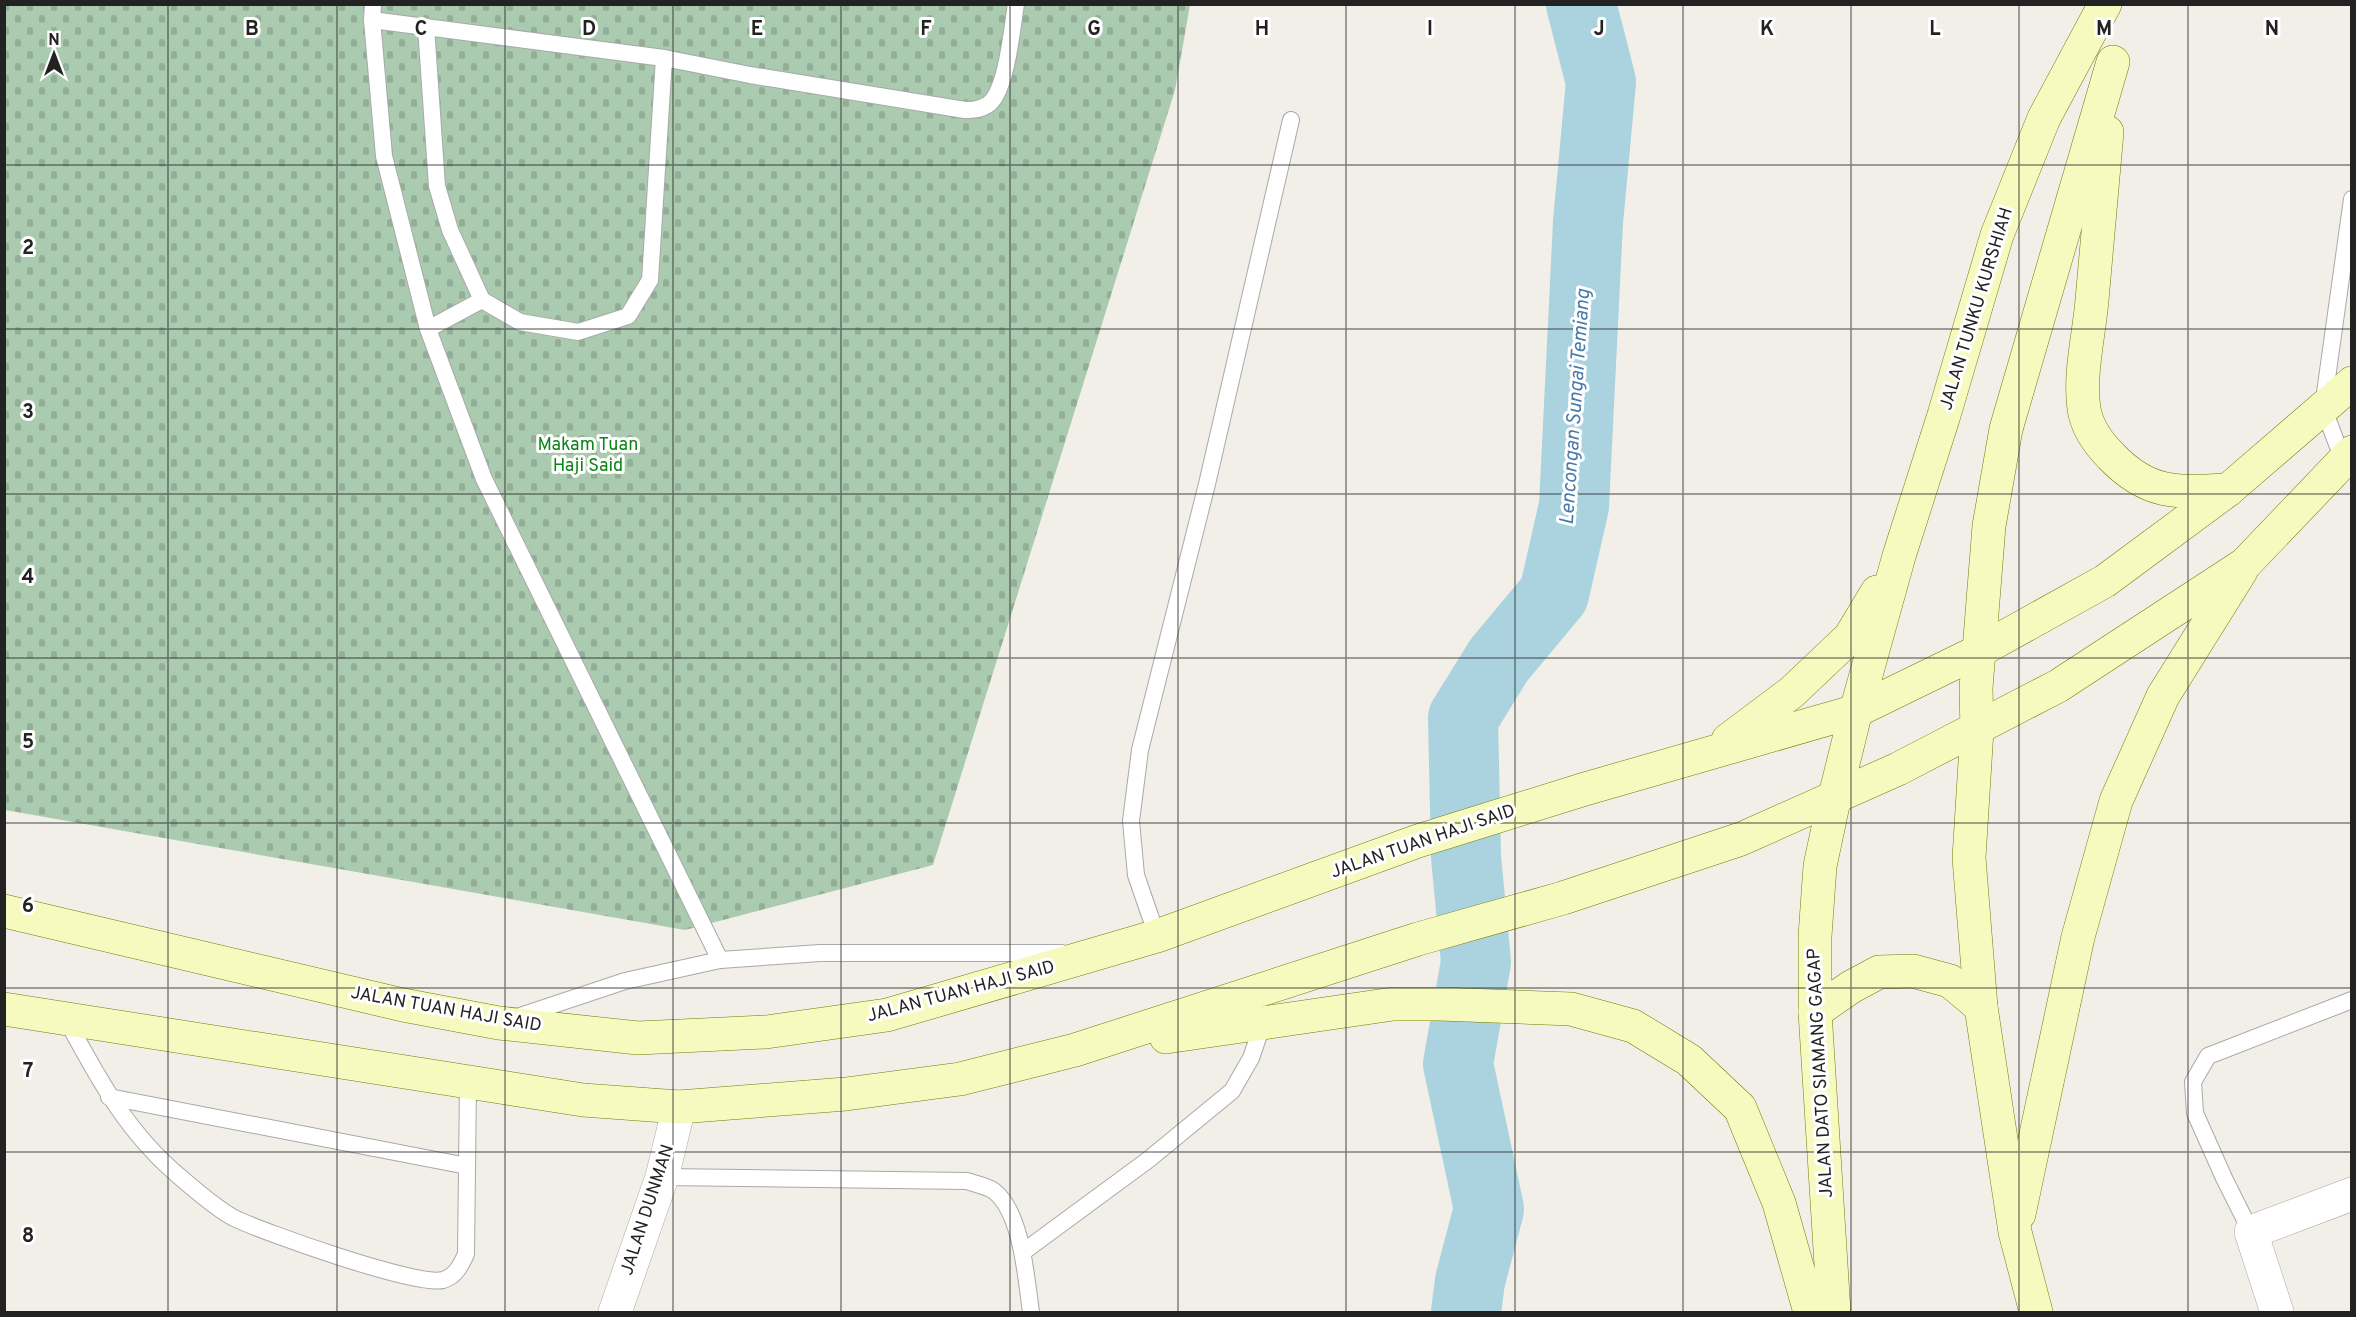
<svg xmlns="http://www.w3.org/2000/svg" width="2356" height="1317" font-family="Overpass,sans-serif">
  <defs>
    <pattern id="cemetery-stones" width="16" height="16" patternUnits="userSpaceOnUse" patternTransform="scale(1.5)"><rect width="16" height="16" fill="#aacbaf"/><path d="M2 7V4a2 2 0 0 1 4 0v3zM10 15v-3a2 2 0 0 1 4 0v3z" fill="#92ae96"/></pattern>
  </defs>
  <rect width="100%" height="100%" fill="#f2efe9"/>
  <polygon fill="url(#cemetery-stones)" points="4,5 1190,5 1175,90 933,865 685,930 5,810"/>
  <g fill="none" stroke-linecap="round" stroke-linejoin="round">
    <polyline stroke="#aad3df" stroke-width="70" points="1466,1312 1470,1281 1489,1209 1458,1064 1476,962 1466,857 1463,718 1499,660 1554,594 1574,506 1588,222 1601,82 1581,4"/>
    <defs>
      <g id="service">
        <polyline points="373,4 372,20 384,156 428,329 484,479 720,960"/>
        <path d="M372,20l292,38 86,17 215,35c10,0 20,-1 27,-9 15,-18 20,-72 24,-97"/>
        <polyline points="426,27 437,186 450,230 482,300 520,322 578,332 628,316 650,280 664,58"/>
        <polyline points="428,329 482,300"/>
        <polyline points="2343,460 2323,407 2352,199"/>
        <polyline points="1157,936 1136,875 1131,821 1140,750 1207,484 1291,120"/>
        <polyline points="517,1017 625,981 720,960 820,953 1062,953"/>
        <path d="M66,1019c32,59 61,114 114,158 15,13 37,32 54,41 29,14 183,69 209,62 13,-4 18,-15 23,-26l2,-171"/>
        <polyline points="109,1097 467,1166"/>
        <path d="M662,1177l305,4c8,3 20,5 27,10 28,22 32,87 37,121"/>
        <polyline points="2251,1232 2224,1178 2195,1113 2193,1082 2208,1056 2352,1000"/>
        <polyline points="1023,1252 1148,1160 1232,1091 1251,1058 1263,1023"/>
      </g>
      <g id="minor">
        <polyline points="615,1312 662,1177 679,1107"/>
        <polyline points="2277,1312 2251,1232 2352,1194"/>
      </g>
      <g id="secondary">
        <path d="M2107,132c-5,56 -10,112 -15,168 -3,36 -13,73 -8,109 3,18 15,35 27,47 37,39 66,37 117,34"/>
        <polyline points="1728,740 1792,692 1850,637 1877,592"/>
        <polyline points="4,911 403,1005 499,1023 638,1038 766,1032 887,1015 1157,936 1418,841 1585,789 1856,711 1979,651 2105,581 2228,490 2352,383"/>
        <polyline points="4,1009 583,1100 679,1107 846,1094 960,1079 1075,1050 1418,939 1563,898 1741,839 1898,769 2058,686 2245,564 2352,452"/>
        <polyline points="1815,1012 1851,987 1879,972 1913,971 1950,981 1981,1007"/>
        <polyline points="1166,1037 1393,1004 1440,1004 1571,1009 1633,1026 1689,1060 1740,1108 1779,1203 1810,1312"/>
        <polyline points="2019,1214 2078,937 2116,801 2163,696 2241,571"/>
        <polyline points="1834,1312 1815,1012 1815,936 1820,866 1834,800 1856,711 1899,556 1944,415 1997,235 2044,118 2105,4"/>
        <polyline points="2036,1312 2015,1232 1981,1007 1969,858 1977,730 1976,688 1989,526 2006,429 2113,62"/>
      </g>
    </defs>
    <use href="#service" stroke="#a9a9a9" stroke-width="18"/>
    <use href="#minor" stroke="#a9a9a9" stroke-width="34"/>
    <use href="#secondary" stroke="#707d05" stroke-width="34"/>
    <use href="#service" stroke="#fff" stroke-width="16"/>
    <use href="#minor" stroke="#fff" stroke-width="33"/>
    <use href="#secondary" stroke="#f7fabf" stroke-width="33"/>
  </g>
  <path fill="none" stroke="#222" stroke-width="1.5" stroke-opacity="0.55" d="M168,4v1308M337,4v1308M505,4v1308M673,4v1308M841,4v1308M1010,4v1308M1178,4v1308M1346,4v1308M1515,4v1308M1683,4v1308M1851,4v1308M2019,4v1308M2188,4v1308M4,165h2348M4,329h2348M4,494h2348M4,658h2348M4,823h2348M4,988h2348M4,1152h2348"/>
  <g text-anchor="middle" dominant-baseline="central" stroke-width="6" stroke-linejoin="round" paint-order="stroke">
    <g font-size="18" fill="#222" stroke="#fff">
      <text transform="translate(1977 309) rotate(-73)">JALAN TUNKU KURSHIAH</text>
      <text transform="translate(1423 842) rotate(-19)">JALAN TUAN HAJI SAID</text>
      <text transform="translate(961 992) rotate(-15)">JALAN TUAN HAJI SAID</text>
      <text transform="translate(446 1010) rotate(10)">JALAN TUAN HAJI SAID</text>
      <text transform="translate(1821 1073) rotate(-93)">JALAN DATO SIAMANG GAGAP</text>
      <text transform="translate(648 1210) rotate(-72)">JALAN DUNMAN</text>
    </g>
    <g font-size="18" fill="#0c8416" stroke="#fff">
      <text x="588" y="445">Makam Tuan<tspan x="588" dy="21">Haji Said</tspan></text>
    </g>
    <g font-size="20" font-style="italic" fill="#4a7aab" stroke="#fff">
      <text transform="translate(1576 407) rotate(-86)">Lencongan Sungai Temiang</text>
    </g>
  </g>
  <g font-size="20" text-anchor="middle" font-weight="bold" fill="#222" stroke="#fff" stroke-width="6" stroke-linejoin="round" paint-order="stroke">
    <text x="252" y="35">B</text>
    <text x="421" y="35">C</text>
    <text x="589" y="35">D</text>
    <text x="757" y="35">E</text>
    <text x="926" y="35">F</text>
    <text x="1094" y="35">G</text>
    <text x="1262" y="35">H</text>
    <text x="1430" y="35">I</text>
    <text x="1599" y="35">J</text>
    <text x="1767" y="35">K</text>
    <text x="1935" y="35">L</text>
    <text x="2104" y="35">M</text>
    <text x="2272" y="35">N</text>
    <text x="28" y="254">2</text>
    <text x="28" y="418">3</text>
    <text x="28" y="583">4</text>
    <text x="28" y="748">5</text>
    <text x="28" y="912">6</text>
    <text x="28" y="1077">7</text>
    <text x="28" y="1242">8</text>
  </g>
  <rect width="2356" height="1317" fill="none" stroke="#222222" stroke-width="12"/>
  <g transform="translate(54 54)" stroke="#ffffff" stroke-width="4.5" paint-order="stroke">
  <path d="M0-4.5L10 22L0 15L-10 22Z" fill="#222222"/>
  <text y="-9" font-size="16" font-weight="bold" text-anchor="middle" fill="#222222">N</text>
  </g>
</svg>
